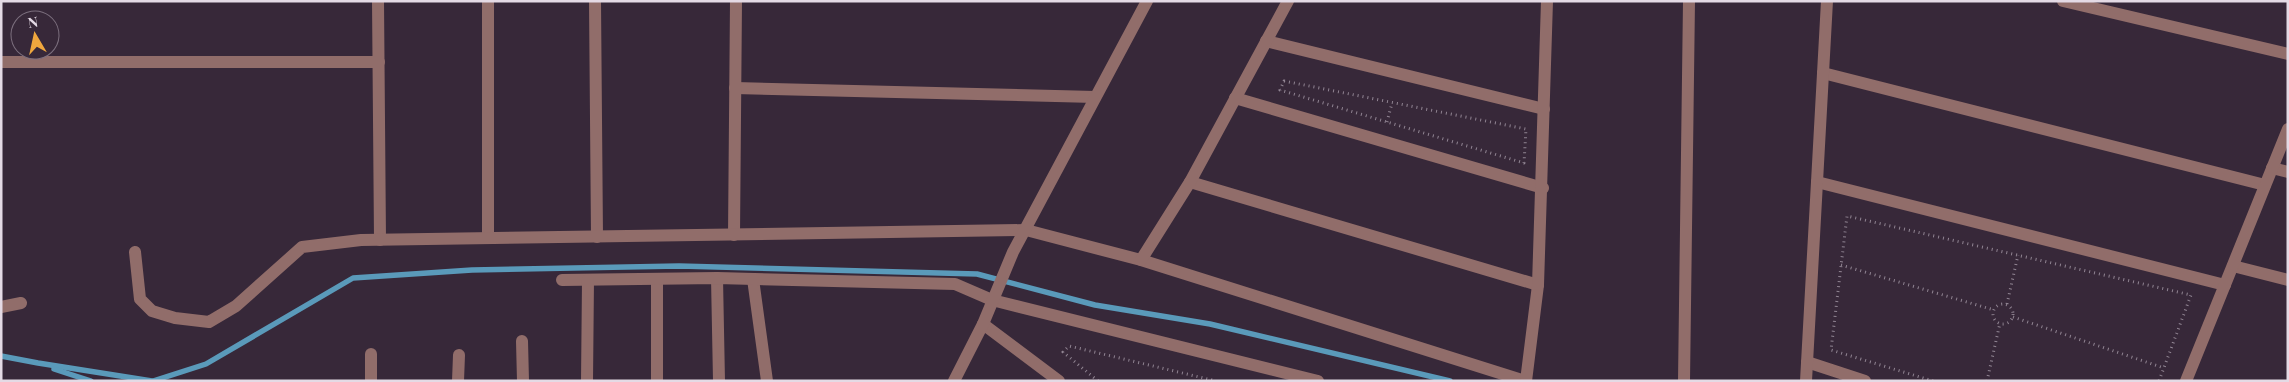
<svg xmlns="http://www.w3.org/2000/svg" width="2289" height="382" font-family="'Playfair Display',serif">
  <rect width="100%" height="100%" fill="#372839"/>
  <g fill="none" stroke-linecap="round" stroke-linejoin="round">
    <g stroke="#5a9aba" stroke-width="5.5">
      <polyline points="1,356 38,363 152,381"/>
      <polyline points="54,369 91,381"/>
      <polyline points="153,381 206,364 353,278 472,270 679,266 977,274 1095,305 1210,324 1450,381"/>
    </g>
    <g stroke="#918593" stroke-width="3" stroke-dasharray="1 4" stroke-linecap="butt">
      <polygon points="1284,81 1526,129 1524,163 1280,90"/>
      <polyline points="1387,122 1392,103"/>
      <polyline points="1841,265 1994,310"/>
      <polyline points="2007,304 2018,255"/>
      <circle cx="2003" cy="314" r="10"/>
      <polyline points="2013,317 2164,368"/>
      <polyline points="1098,381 1063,352 1069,346 1216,381"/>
      <polyline points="1933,381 1831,350 1847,216 2191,295 2159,381"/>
      <polyline points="1987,381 2000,323"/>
    </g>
    <g stroke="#916d6a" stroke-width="12">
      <polyline points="378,1 380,240"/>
      <polyline points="595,1 597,237"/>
      <polyline points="2063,1 2288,54"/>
      <polyline points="1266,41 1544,109"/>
      <polyline points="1,62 379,62"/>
      <polyline points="1823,73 2265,185"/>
      <polyline points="735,88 1095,97"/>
      <polyline points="1235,98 1543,188"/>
      <polyline points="2272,168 2288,172"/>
      <polyline points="1190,182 1538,285"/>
      <polyline points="1817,182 2225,285"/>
      <polyline points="734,235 736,1"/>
      <polyline points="488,238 488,1"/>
      <polyline points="135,252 140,299 152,311 175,318 209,322 236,306 302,247 361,240 1026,230 1141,260 1525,381"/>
      <polyline points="1141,260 1190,182 1288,1"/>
      <polyline points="2233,266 2288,280"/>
      <polyline points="717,278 719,381"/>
      <polyline points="657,279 657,381"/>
      <polyline points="753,279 767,381"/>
      <polyline points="562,280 717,278 955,284 992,300 1318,381"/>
      <polyline points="1,307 21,303"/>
      <polyline points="983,324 1059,381"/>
      <polyline points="522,341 523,381"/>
      <polyline points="371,354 371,381"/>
      <polyline points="1807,362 1865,381"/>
      <polyline points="458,381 459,355"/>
      <polyline points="587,381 588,280"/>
      <polyline points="954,381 983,324 1013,252 1147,1"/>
      <polyline points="1526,381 1538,285 1547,1"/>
      <polyline points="1684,381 1689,1"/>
      <polyline points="1806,381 1827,1"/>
      <polyline points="2186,381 2288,129"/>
    </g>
  </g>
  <rect width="2289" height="382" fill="none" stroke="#e4dae5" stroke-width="5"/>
  <g transform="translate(35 35) rotate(351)"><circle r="24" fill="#372839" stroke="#7c6f7e"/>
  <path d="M0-4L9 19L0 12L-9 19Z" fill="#efa73e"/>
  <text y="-8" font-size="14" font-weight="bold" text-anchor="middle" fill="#e4dae5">N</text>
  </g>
</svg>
